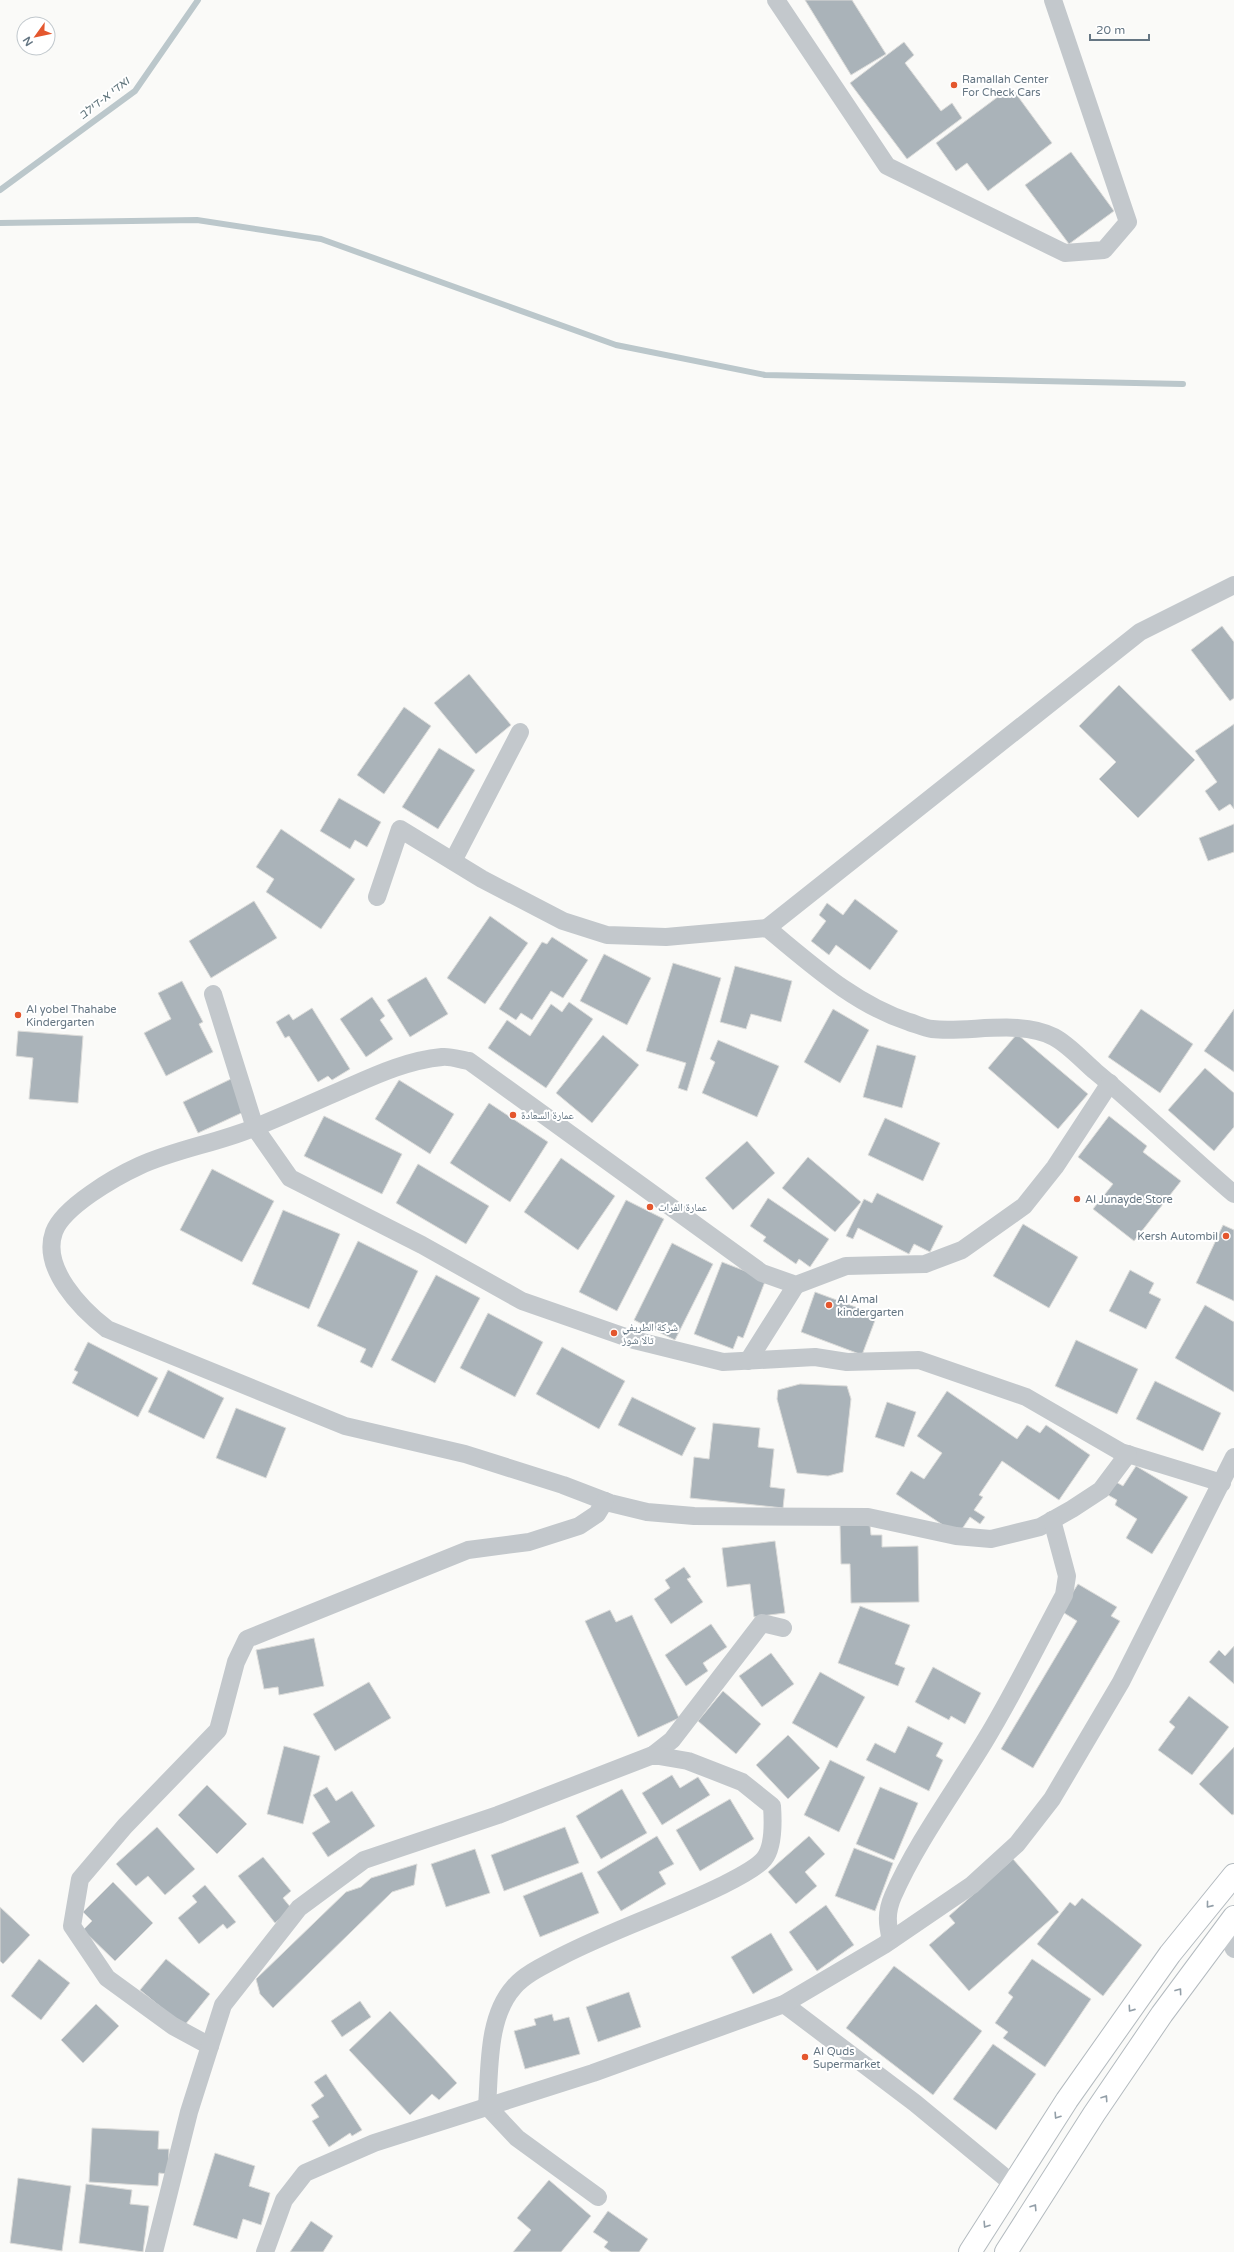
<svg xmlns="http://www.w3.org/2000/svg" width="1234" height="2252" font-family="'Varela Round','Noto Naskh Arabic','Noto Sans Hebrew',sans-serif">
  <rect width="100%" height="100%" fill="#fafaf8"/>
  <g fill="none" stroke-linecap="round" stroke-linejoin="round">
    <g stroke="#bbc7cb" stroke-width="6">
      <polyline points="0,190 135,91 198,0"/>
      <polyline points="0,223 197,220 321,239 616,345 765,375 1183,384"/>
    </g>
  </g>
  <g fill="#aab3b9" stroke="#dcdcda">
    <polygon points="805,0 852,0 886,54 851,75"/>
    <polygon points="904,42 914,55 905,63 941,111 952,103 962,118 907,159 850,83"/>
    <polygon points="1011,87 1052,143 988,191 967,163 956,171 936,143"/>
    <polygon points="1071,152 1114,211 1069,244 1025,185"/>
    <polygon points="1222,626 1234,642 1234,698 1230,701 1191,650"/>
    <polygon points="469,674 511,725 476,754 434,703"/>
    <polygon points="1119,685 1195,760 1138,818 1099,779 1116,762 1079,726"/>
    <polygon points="404,707 431,726 384,794 357,775"/>
    <polygon points="1234,724 1234,809 1230,804 1219,811 1205,791 1217,782 1195,751"/>
    <polygon points="439,748 475,770 438,829 402,807"/>
    <polygon points="339,798 381,822 367,847 355,840 350,849 320,831"/>
    <polygon points="1234,824 1234,852 1208,861 1199,838"/>
    <polygon points="281,829 355,879 321,929 266,892 274,879 256,867"/>
    <polygon points="855,899 898,931 870,970 836,945 829,955 811,941 826,921 819,915 827,903 843,915"/>
    <polygon points="254,901 277,938 211,978 189,941"/>
    <polygon points="490,916 528,943 485,1004 447,978"/>
    <polygon points="552,937 588,960 563,998 551,991 532,1020 521,1013 516,1020 499,1009 542,942 547,944"/>
    <polygon points="604,954 651,978 627,1025 580,1001"/>
    <polygon points="673,963 721,978 687,1091 678,1088 686,1063 646,1051"/>
    <polygon points="735,966 792,981 781,1022 751,1014 746,1029 720,1022"/>
    <polygon points="426,977 448,1014 410,1037 387,1000"/>
    <polygon points="182,981 203,1022 199,1024 213,1052 166,1076 144,1033 171,1019 158,993"/>
    <polygon points="372,997 385,1016 380,1020 393,1039 366,1057 340,1019"/>
    <polygon points="569,1002 593,1019 546,1088 488,1048 507,1020 530,1036 551,1004 562,1012"/>
    <polygon points="312,1008 350,1069 332,1080 328,1076 318,1082 289,1036 285,1038 276,1022 289,1014 293,1020"/>
    <polygon points="833,1009 869,1030 840,1083 804,1062"/>
    <polygon points="1141,1009 1193,1044 1160,1093 1108,1057"/>
    <polygon points="1234,1009 1234,1072 1204,1051"/>
    <polygon points="18,1031 83,1036 78,1103 29,1099 33,1058 16,1056"/>
    <polygon points="1017,1034 1088,1094 1058,1129 988,1068"/>
    <polygon points="603,1035 639,1065 592,1123 556,1093"/>
    <polygon points="718,1040 779,1066 757,1117 702,1093 715,1062 710,1059"/>
    <polygon points="877,1045 916,1056 902,1108 863,1097"/>
    <polygon points="1205,1068 1234,1093 1234,1127 1214,1151 1168,1110"/>
    <polygon points="233,1078 248,1110 198,1133 183,1102"/>
    <polygon points="399,1080 454,1114 430,1154 375,1119"/>
    <polygon points="489,1103 548,1142 510,1202 450,1163"/>
    <polygon points="324,1116 402,1154 382,1194 304,1156"/>
    <polygon points="1109,1116 1147,1146 1143,1152 1181,1181 1134,1241 1093,1209 1113,1184 1078,1157"/>
    <polygon points="885,1118 940,1143 923,1181 868,1155"/>
    <polygon points="747,1141 775,1173 733,1210 705,1178"/>
    <polygon points="808,1157 861,1202 835,1232 782,1188"/>
    <polygon points="561,1158 615,1196 578,1250 524,1212"/>
    <polygon points="418,1164 489,1206 466,1244 396,1203"/>
    <polygon points="212,1169 274,1201 242,1262 180,1230"/>
    <polygon points="877,1193 943,1226 930,1252 914,1244 909,1254 858,1228 853,1239 846,1236 864,1199 872,1203"/>
    <polygon points="768,1198 829,1239 810,1267 799,1259 796,1264 763,1241 766,1237 750,1226"/>
    <polygon points="626,1200 664,1219 617,1311 579,1292"/>
    <polygon points="283,1210 340,1234 309,1309 252,1284"/>
    <polygon points="1023,1224 1078,1257 1049,1308 993,1276"/>
    <polygon points="1223,1225 1234,1230 1234,1301 1196,1283"/>
    <polygon points="358,1241 418,1271 372,1368 360,1362 366,1349 317,1326"/>
    <polygon points="672,1243 713,1264 675,1340 634,1320"/>
    <polygon points="722,1262 766,1279 743,1338 738,1336 733,1349 694,1334"/>
    <polygon points="1130,1270 1154,1283 1149,1293 1161,1299 1146,1329 1109,1311"/>
    <polygon points="436,1275 480,1298 435,1383 391,1360"/>
    <polygon points="815,1292 877,1315 862,1355 801,1332"/>
    <polygon points="1205,1305 1234,1322 1234,1392 1175,1358"/>
    <polygon points="488,1313 543,1342 515,1397 460,1368"/>
    <polygon points="1076,1340 1138,1369 1117,1414 1055,1386"/>
    <polygon points="88,1342 158,1378 138,1417 72,1383 78,1372 74,1370"/>
    <polygon points="562,1347 625,1381 599,1429 536,1394"/>
    <polygon points="168,1370 224,1398 204,1439 148,1412"/>
    <polygon points="1155,1381 1221,1413 1203,1451 1136,1419"/>
    <polygon points="800,1384 847,1386 851,1399 843,1472 828,1476 797,1473 777,1399 778,1390"/>
    <polygon points="947,1391 1017,1439 1027,1425 1040,1433 1046,1425 1090,1455 1059,1500 1002,1461 979,1495 983,1497 974,1510 985,1517 980,1524 970,1517 958,1535 896,1494 911,1471 924,1479 942,1453 917,1436"/>
    <polygon points="632,1397 696,1428 682,1456 618,1425"/>
    <polygon points="887,1402 916,1412 904,1447 875,1437"/>
    <polygon points="236,1408 286,1428 266,1478 216,1458"/>
    <polygon points="713,1423 760,1428 758,1447 774,1449 770,1487 785,1489 783,1508 690,1498 694,1457 709,1459"/>
    <polygon points="1136,1466 1188,1497 1152,1554 1126,1538 1137,1519 1115,1505 1117,1500 1108,1495 1116,1482 1123,1486"/>
    <polygon points="840,1525 870,1525 871,1535 882,1535 882,1547 918,1546 919,1602 851,1603 850,1564 841,1564"/>
    <polygon points="775,1541 785,1613 754,1617 750,1584 727,1587 722,1548"/>
    <polygon points="684,1567 691,1577 687,1579 703,1602 671,1624 654,1599 670,1588 665,1580"/>
    <polygon points="1078,1584 1117,1607 1111,1616 1120,1621 1033,1768 1001,1749 1077,1621 1061,1611"/>
    <polygon points="860,1606 910,1625 895,1664 905,1668 898,1686 838,1663"/>
    <polygon points="610,1610 616,1622 632,1615 679,1718 638,1737 585,1621"/>
    <polygon points="711,1624 727,1647 703,1663 708,1671 686,1686 665,1655"/>
    <polygon points="314,1638 324,1686 279,1695 278,1687 264,1689 256,1650"/>
    <polygon points="1234,1646 1234,1684 1209,1662 1219,1650 1225,1656"/>
    <polygon points="771,1653 794,1684 762,1707 739,1676"/>
    <polygon points="933,1667 981,1693 965,1724 951,1716 949,1720 915,1702"/>
    <polygon points="820,1672 865,1697 837,1748 792,1723"/>
    <polygon points="369,1682 391,1718 335,1751 313,1714"/>
    <polygon points="723,1691 761,1724 736,1754 698,1721"/>
    <polygon points="1189,1696 1229,1727 1192,1775 1158,1750 1175,1727 1169,1722"/>
    <polygon points="908,1726 943,1743 936,1756 943,1760 929,1791 866,1760 875,1743 895,1753"/>
    <polygon points="788,1735 820,1768 788,1799 756,1765"/>
    <polygon points="284,1746 320,1756 303,1824 267,1814"/>
    <polygon points="1234,1747 1234,1814 1232,1815 1199,1784"/>
    <polygon points="830,1760 865,1777 839,1832 804,1815"/>
    <polygon points="672,1775 680,1788 698,1777 710,1795 662,1825 642,1793"/>
    <polygon points="207,1785 247,1824 217,1854 178,1815"/>
    <polygon points="327,1787 336,1801 352,1791 375,1826 328,1857 312,1833 330,1822 313,1795"/>
    <polygon points="880,1787 918,1803 894,1860 856,1844"/>
    <polygon points="622,1789 647,1833 601,1859 576,1816"/>
    <polygon points="730,1799 754,1839 700,1871 676,1830"/>
    <polygon points="157,1827 195,1869 165,1895 148,1876 136,1886 116,1864"/>
    <polygon points="565,1827 579,1863 504,1891 491,1855"/>
    <polygon points="657,1836 674,1864 659,1872 666,1884 621,1911 597,1872"/>
    <polygon points="809,1836 825,1854 805,1872 817,1886 796,1904 768,1872"/>
    <polygon points="854,1848 893,1863 875,1911 835,1896"/>
    <polygon points="475,1849 490,1893 446,1907 431,1864"/>
    <polygon points="263,1857 291,1891 283,1898 292,1909 275,1923 238,1876"/>
    <polygon points="1013,1859 1059,1912 969,1991 929,1945 955,1923 949,1916"/>
    <polygon points="417,1864 414,1885 392,1892 273,2008 260,1994 256,1979 346,1892 361,1887 371,1878"/>
    <polygon points="582,1872 599,1913 540,1937 523,1896"/>
    <polygon points="113,1882 153,1923 115,1961 83,1930 92,1921 83,1912"/>
    <polygon points="205,1885 236,1922 227,1929 223,1924 199,1944 178,1918 197,1902 192,1896"/>
    <polygon points="1082,1898 1142,1945 1103,1996 1037,1944 1070,1902 1075,1906"/>
    <polygon points="826,1905 854,1945 817,1971 789,1932"/>
    <polygon points="0,1907 30,1935 3,1964 0,1961"/>
    <polygon points="771,1933 793,1970 753,1994 731,1957"/>
    <polygon points="39,1959 70,1983 41,2020 11,1996"/>
    <polygon points="166,1959 210,1994 184,2026 140,1990"/>
    <polygon points="1032,1959 1091,1999 1045,2067 1003,2038 1008,2032 995,2023 1013,1997 1008,1993"/>
    <polygon points="894,1966 982,2031 933,2095 846,2028"/>
    <polygon points="629,1992 641,2027 598,2042 586,2007"/>
    <polygon points="360,2001 371,2017 342,2037 331,2021"/>
    <polygon points="96,2004 119,2026 83,2063 61,2040"/>
    <polygon points="390,2011 457,2083 439,2100 432,2094 410,2115 349,2050"/>
    <polygon points="552,2014 554,2021 569,2017 580,2054 525,2069 514,2031 536,2025 534,2019"/>
    <polygon points="993,2044 1036,2074 996,2130 953,2099"/>
    <polygon points="326,2074 362,2130 352,2136 350,2133 329,2147 312,2121 319,2117 311,2105 324,2096 314,2082"/>
    <polygon points="92,2128 159,2131 158,2149 169,2149 168,2174 159,2173 158,2186 89,2182"/>
    <polygon points="215,2153 255,2166 249,2186 270,2193 261,2225 243,2219 237,2239 193,2225"/>
    <polygon points="18,2178 71,2186 62,2251 10,2243"/>
    <polygon points="549,2180 591,2216 561,2252 513,2252 531,2230 517,2218"/>
    <polygon points="86,2184 132,2190 130,2204 149,2206 143,2252 79,2243"/>
    <polygon points="608,2211 648,2239 639,2252 611,2252 604,2247 608,2242 593,2232"/>
    <polygon points="311,2221 333,2236 323,2252 290,2252"/>
  </g>
  <g fill="none" stroke-linecap="round" stroke-linejoin="round">
    <defs>
      <g id="secondary">
        <polyline points="970,2252 1067,2100 1170,1954 1234,1875"/>
        <polyline points="1006,2252 1094,2114 1162,2014 1234,1917"/>
      </g>
    </defs>
    <use href="#secondary" stroke="#b3babf" stroke-width="24"/>
    <g stroke="#c3c8cc" stroke-width="18">
      <polyline points="776,0 887,166 1065,253 1104,250 1128,222 1053,0"/>
      <polyline points="453,861 520,732"/>
      <path d="M377,897l23,-68 82,50 81,42 44,14 59,2 101,-9c44,36 87,76 142,94 7,2 15,6 23,7 37,4 89,-10 122,8 15,8 29,24 42,35 47,39 91,82 138,122"/>
      <polyline points="767,928 1140,632 1234,585"/>
      <polyline points="213,994 255,1128 290,1178 422,1245 522,1301 634,1340 723,1362 815,1357 847,1362 919,1360 1026,1397 1121,1452 1222,1483"/>
      <path d="M1110,1083l-55,84 -31,39 -62,44 -37,14 -79,2 -50,19 -34,-12 -293,-212c-8,-1 -18,-5 -27,-4 -32,3 -62,16 -91,29 -32,14 -63,28 -95,41 -38,16 -80,22 -117,39 -24,11 -76,41 -85,66 -13,36 27,77 53,97l238,97 120,28 98,31 47,18 37,9 47,4 174,1 88,19 35,3 49,-12 32,-18 29,-19 27,-36"/>
      <polyline points="748,1361 796,1285"/>
      <polyline points="653,1755 672,1740 762,1623 783,1628"/>
      <polyline points="1225,1928 1234,1949"/>
      <path d="M891,1940c-4,-16 -5,-28 2,-44 23,-53 63,-107 93,-157 28,-46 52,-96 78,-144l3,-19 -15,-56"/>
      <polyline points="784,2004 915,2103 1013,2184"/>
      <polyline points="210,2046 173,2026 107,1978 72,1926 80,1879 125,1826 218,1730 236,1662 247,1639 468,1550 529,1542 579,1526 597,1514 605,1501"/>
      <path d="M154,2252l35,-140 34,-107 76,-97 65,-48 134,-45 155,-60 35,6 54,21 30,24c1,14 2,41 -8,53 -8,10 -31,21 -43,27 -53,26 -109,44 -161,71 -15,8 -35,17 -46,30 -27,30 -24,81 -27,119l30,32 81,59"/>
      <polyline points="265,2252 284,2200 305,2173 374,2143 593,2073 784,2004 884,1945 972,1885 1017,1844 1052,1799 1121,1682 1234,1457"/>
    </g>
    <use href="#secondary" stroke="#fff" stroke-width="22"/>
  </g>
  <defs><path id="oneway-chevron" d="M-2-3.5L2.5 0L-2 3.5" fill="none" stroke-width="1.6" stroke-linecap="round" stroke-linejoin="round"/></defs>
  <g stroke="#939fa8">
    <use href="#oneway-chevron" transform="translate(1209 1905) rotate(129)"/>
    <use href="#oneway-chevron" transform="translate(1179 1991) rotate(-54)"/>
    <use href="#oneway-chevron" transform="translate(1131 2009) rotate(125)"/>
    <use href="#oneway-chevron" transform="translate(1105 2098) rotate(-56)"/>
    <use href="#oneway-chevron" transform="translate(1057 2116) rotate(123)"/>
    <use href="#oneway-chevron" transform="translate(1034 2207) rotate(-57)"/>
    <use href="#oneway-chevron" transform="translate(986 2225) rotate(123)"/>
  </g>
  <g fill="#e4572e" stroke="#fff" stroke-width="1.5">
    <circle cx="954" cy="85" r="4"/>
    <circle cx="18" cy="1015" r="4"/>
    <circle cx="513" cy="1115" r="4"/>
    <circle cx="1077" cy="1199" r="4"/>
    <circle cx="650" cy="1207" r="4"/>
    <circle cx="1226" cy="1236" r="4"/>
    <circle cx="829" cy="1305" r="4"/>
    <circle cx="614" cy="1333" r="4"/>
    <circle cx="805" cy="2057" r="4"/>
  </g>
  <g text-anchor="middle" dominant-baseline="central" stroke-width="4" stroke-linejoin="round" paint-order="stroke">
    <g font-size="11" fill="#657683" stroke="#fff" text-anchor="start">
      <text x="962" y="79">Ramallah Center<tspan x="962" dy="13">For Check Cars</tspan></text>
      <text x="26" y="1009">Al yobel Thahabe<tspan x="26" dy="13">Kindergarten</tspan></text>
      <text x="521" y="1115">عمارة السعادة</text>
      <text x="1085" y="1199">Al Junayde Store</text>
      <text x="658" y="1207">عمارة الفرات</text>
      <text x="1218" y="1236" text-anchor="end">Kersh Autombil</text>
      <text x="837" y="1299">Al Amal<tspan x="837" dy="13">kindergarten</tspan></text>
      <text x="622" y="1327">شركة الطريفي<tspan x="622" dy="13">تالا شوز</tspan></text>
      <text x="813" y="2051">Al Quds<tspan x="813" dy="13">Supermarket</tspan></text>
    </g>
    <g font-size="12" font-style="italic" fill="#60757c" stroke="#fff">
      <text transform="translate(104 98) rotate(-38)">ואדי א-דילב</text>
    </g>
  </g>
  <g transform="translate(36 36) rotate(237)"><circle r="19" fill="#ffffff" stroke="#c1c8cd"/>
  <path d="M0-3L7 15L0 10L-7 15Z" fill="#e4572e"/>
  <text y="-6" font-size="11" font-weight="bold" text-anchor="middle" fill="#657683">N</text>
  </g>
  <path d="M1090 34v6h59v-6" fill="none" stroke="#657683" stroke-width="2"/>
  <text x="1096" y="34" font-size="12" fill="#657683" stroke="#ffffff" stroke-width="3" paint-order="stroke">20 m</text>
</svg>
